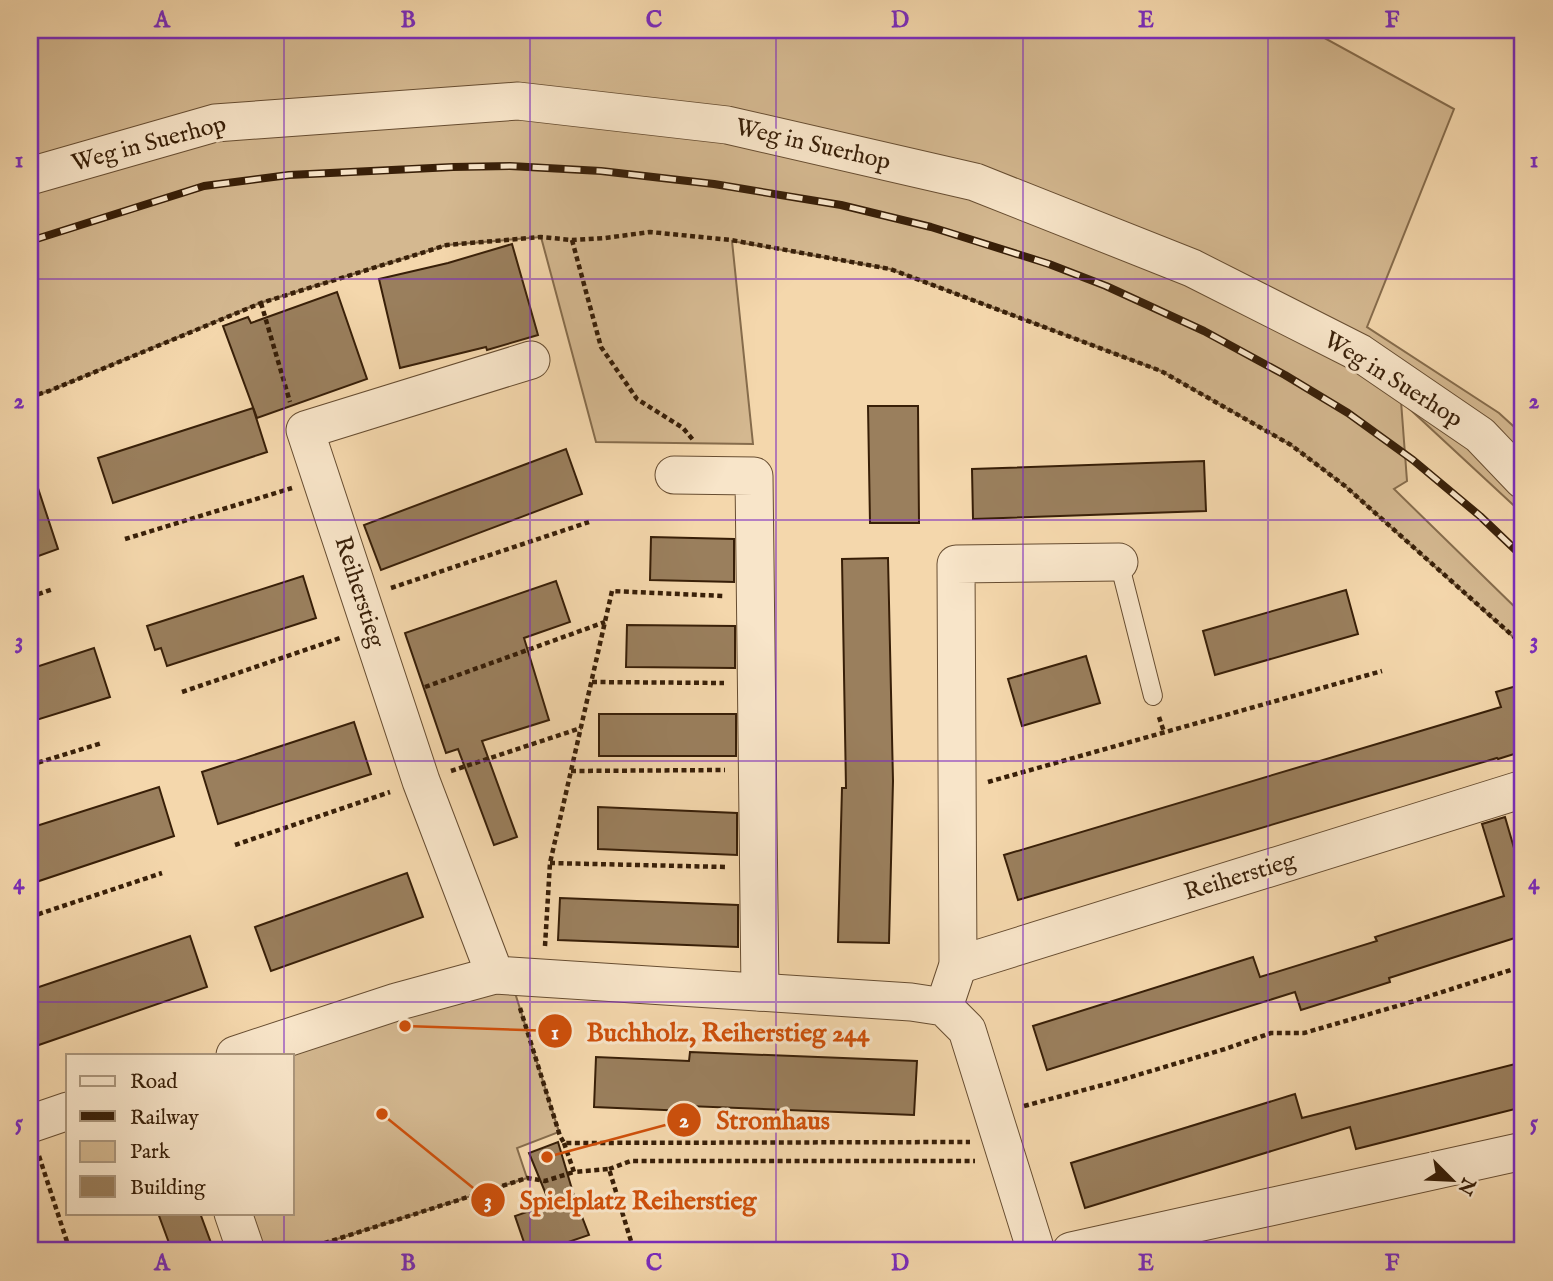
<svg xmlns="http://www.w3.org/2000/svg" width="1553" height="1281" font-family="'IM FELL English',serif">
  <rect width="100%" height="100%" fill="#f4d7ac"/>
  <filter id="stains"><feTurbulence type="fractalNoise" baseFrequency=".00286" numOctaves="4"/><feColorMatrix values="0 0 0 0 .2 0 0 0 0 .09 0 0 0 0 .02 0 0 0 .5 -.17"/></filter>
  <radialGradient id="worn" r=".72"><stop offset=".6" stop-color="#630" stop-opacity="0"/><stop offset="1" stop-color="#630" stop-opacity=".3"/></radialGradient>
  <g fill="#d4b890" stroke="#866c4c" stroke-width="2">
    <polygon points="30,30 1310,30 1454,109 1367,327 1499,413 1523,435 1523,514 1401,401 1407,481 1394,489 1523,615 1523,646 1345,486 1291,445 1161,371 890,269 732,241 753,444 596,442 541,237 447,245 260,303 49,391 30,397"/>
    <polygon points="1522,30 1523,30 1523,181 1521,181"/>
    <polygon points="510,977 559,1132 517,1148 527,1178 300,1251 246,1251 233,1213 292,1213 292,1055"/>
  </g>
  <g fill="#9a7f5d" stroke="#381f08" stroke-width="2">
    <polygon points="512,244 538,335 487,350 486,347 400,368 379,279 448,263"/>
    <polygon points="337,292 367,379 257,418 223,326 248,317 251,323"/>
    <polygon points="868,406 918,406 919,523 870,523"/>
    <polygon points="253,408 267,452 113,503 98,458"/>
    <polygon points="566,449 582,494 381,570 364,525"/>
    <polygon points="1204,461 1206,511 973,519 972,469"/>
    <polygon points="35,479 58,549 30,559 30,480"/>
    <polygon points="651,537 734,539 734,582 650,580"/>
    <polygon points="888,558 893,781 889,943 838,942 842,788 846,788 842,559"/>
    <polygon points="303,576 316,618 167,666 161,648 155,650 147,626"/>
    <polygon points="556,581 570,622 524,638 549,720 482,741 517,837 494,845 458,749 446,753 405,633"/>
    <polygon points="1346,590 1358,634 1215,675 1203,631"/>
    <polygon points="627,625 735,626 735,668 626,667"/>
    <polygon points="94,648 110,697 30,722 30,669"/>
    <polygon points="1086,656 1100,703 1022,726 1008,679"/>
    <polygon points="1523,684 1523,761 1516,762 1514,754 1498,759 1497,758 1018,900 1004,855 1501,707 1496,692"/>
    <rect x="599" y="714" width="137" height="42"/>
    <polygon points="354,722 371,774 218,824 202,772"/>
    <polygon points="159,787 174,836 30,884 30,828"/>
    <polygon points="598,807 737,813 737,855 598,849"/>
    <polygon points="1505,817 1523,879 1523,938 1519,939 1518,937 1389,978 1390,982 1301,1010 1295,992 1047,1070 1033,1026 1253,957 1260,977 1377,941 1375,937 1504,896 1482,824"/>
    <polygon points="407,873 423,917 271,971 255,927"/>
    <polygon points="560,898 738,905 738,947 558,940"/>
    <polygon points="190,936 207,987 30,1048 30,990"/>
    <polygon points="690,1052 917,1061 914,1115 688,1106 687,1111 594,1107 596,1057 689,1061"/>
    <polygon points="1523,1062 1523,1107 1356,1149 1350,1127 1085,1208 1071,1163 1295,1094 1302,1118"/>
    <polygon points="558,1142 574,1196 589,1235 542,1251 527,1251 515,1216 550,1204 529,1153"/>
    <polygon points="158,1213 200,1213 214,1251 172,1251"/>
  </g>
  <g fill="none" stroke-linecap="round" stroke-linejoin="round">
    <defs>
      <polyline id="service" points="1119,562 1153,696"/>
      <g id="minor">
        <polyline points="30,176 215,123 518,101 727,125 975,182 1192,268 1360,353 1480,435 1523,480"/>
        <polyline points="674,475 754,476 760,992"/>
        <polyline points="958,965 1523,789"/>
        <polyline points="495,975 421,781 305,430 531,360"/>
        <polyline points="944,1007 958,965 956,564 1119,562"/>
        <polyline points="235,1055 396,1002 495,975 911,1002 944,1007 967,1030 1036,1251"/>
        <polyline points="30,1124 68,1111"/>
        <polyline points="233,1213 246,1251"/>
        <polyline points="1071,1251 1523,1151"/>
      </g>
    </defs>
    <use href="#service" stroke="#674d31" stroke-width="20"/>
    <use href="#minor" stroke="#674d31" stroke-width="39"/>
    <g stroke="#381f08" stroke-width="4.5" stroke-dasharray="5 3.5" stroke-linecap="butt">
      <polyline points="572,240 601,347 637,399 683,428 694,441"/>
      <polyline points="261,303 290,402"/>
      <polyline points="30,397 49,391 261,303 447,245 541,237 572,240 605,238 650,232 731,240 890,269 1161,371 1291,445 1345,486 1523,645"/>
      <polyline points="125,539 292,488"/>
      <polyline points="391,588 589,522"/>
      <polyline points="30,597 53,589"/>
      <polyline points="592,682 724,683"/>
      <polyline points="425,687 605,622"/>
      <polyline points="182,692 340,638"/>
      <polyline points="1159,717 1164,732"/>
      <polyline points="30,765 102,743"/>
      <polyline points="451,771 581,728"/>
      <polyline points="571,771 725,770"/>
      <polyline points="988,782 1382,671"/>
      <polyline points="235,845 390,792"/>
      <polyline points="550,863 726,867"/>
      <polyline points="30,917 162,873"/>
      <polyline points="545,946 550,863 612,591 724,596"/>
      <polyline points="520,1008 560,1136 564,1143 970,1142"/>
      <polyline points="1024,1106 1114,1082 1225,1049 1271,1033 1304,1033 1411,1002 1523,966"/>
      <polyline points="564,1143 574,1172 609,1169 634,1251"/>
      <polyline points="39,1156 70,1251"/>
      <polyline points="609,1169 631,1161 975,1161"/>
      <polyline points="300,1251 527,1178 545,1181 574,1172"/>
    </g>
    <use href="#service" stroke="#f8e5c9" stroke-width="18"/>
    <use href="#minor" stroke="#f8e5c9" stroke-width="37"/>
    <defs>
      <polyline id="rail" points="30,241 204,186 289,175 453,167 510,166 601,171 714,184 841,205 931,227 1049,264 1106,286 1204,331 1285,375 1348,413 1413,460 1480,516 1523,557"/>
    </defs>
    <use href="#rail" stroke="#381f08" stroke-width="8"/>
    <use href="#rail" stroke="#f8e5c9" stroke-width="5" stroke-dasharray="16" stroke-linecap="butt"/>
  </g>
  <path fill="none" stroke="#7b2cbf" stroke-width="2" stroke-opacity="0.55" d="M284,30v1025M530,30v1221M776,30v1221M1023,30v1221M1268,30v1221M30,279h1493M30,520h1493M30,761h1493M30,1002h1493M284,1213v38"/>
  <g text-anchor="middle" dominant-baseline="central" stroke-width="6" stroke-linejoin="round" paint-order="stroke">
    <g font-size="24" fill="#381f08" stroke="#f8e5c9">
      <text transform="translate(149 144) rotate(-15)">Weg in Suerhop</text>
      <text transform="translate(813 145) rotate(13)">Weg in Suerhop</text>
      <text transform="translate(1393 380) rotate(32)">Weg in Suerhop</text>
      <text transform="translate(359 592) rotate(72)">Reiherstieg</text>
      <text transform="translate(1240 877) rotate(-17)">Reiherstieg</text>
    </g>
  </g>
  <path fill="none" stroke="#ce500b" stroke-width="2.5" d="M405 1026L555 1031M547 1157L684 1120M382 1114L488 1200"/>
  <g fill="#ce500b" stroke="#f8e5c9" stroke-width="2.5">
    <circle cx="405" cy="1026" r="7"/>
    <circle cx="547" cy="1157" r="7"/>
    <circle cx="382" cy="1114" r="7"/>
    <circle cx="555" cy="1031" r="18"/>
    <circle cx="684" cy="1120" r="18"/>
    <circle cx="488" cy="1200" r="18"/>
  </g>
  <g font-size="21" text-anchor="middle" font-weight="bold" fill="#fff">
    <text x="555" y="1039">1</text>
    <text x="684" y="1127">2</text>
    <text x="488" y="1207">3</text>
  </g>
  <g font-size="26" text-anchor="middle" font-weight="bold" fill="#ce500b" stroke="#f8e5c9" stroke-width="6" stroke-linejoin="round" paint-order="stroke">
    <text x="728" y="1041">Buchholz, Reiherstieg 244</text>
    <text x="773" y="1129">Stromhaus</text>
    <text x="638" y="1209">Spielplatz Reiherstieg</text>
  </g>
  <rect width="1553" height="1281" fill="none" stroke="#f4d7ac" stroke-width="77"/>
  <rect x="66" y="1054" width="228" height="161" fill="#f8e5c9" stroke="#ab967c" stroke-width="2"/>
  <rect x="80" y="1076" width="35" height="10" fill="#f8e5c9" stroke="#ab967c" stroke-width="2"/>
  <text x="130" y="1088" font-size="21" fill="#381f08">Road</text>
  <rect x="80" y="1111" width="35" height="10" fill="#381f08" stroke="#ab967c" stroke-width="2"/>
  <text x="130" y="1124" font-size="21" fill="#381f08">Railway</text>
  <rect x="80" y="1141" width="35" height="21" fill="#d4b890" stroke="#ab967c" stroke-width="2"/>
  <text x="130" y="1158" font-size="21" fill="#381f08">Park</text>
  <rect x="80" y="1176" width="35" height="21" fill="#9a7f5d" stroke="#ab967c" stroke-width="2"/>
  <text x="130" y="1194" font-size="21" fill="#381f08">Building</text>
  <g transform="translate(1452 1180) rotate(114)" stroke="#f8e5c9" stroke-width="5" paint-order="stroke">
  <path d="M0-5L12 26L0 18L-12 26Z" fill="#381f08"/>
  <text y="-10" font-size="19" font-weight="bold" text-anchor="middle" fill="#381f08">N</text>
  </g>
  <rect x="38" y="38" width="1476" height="1204" fill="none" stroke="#7b2cbf" stroke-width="2.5"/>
  <g font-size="23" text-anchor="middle" font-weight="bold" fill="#7b2cbf">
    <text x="162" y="27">A</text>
    <text x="408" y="27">B</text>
    <text x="654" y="27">C</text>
    <text x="900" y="27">D</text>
    <text x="1146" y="27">E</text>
    <text x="1392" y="27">F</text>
    <text x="19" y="167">1</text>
    <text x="1534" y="167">1</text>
    <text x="19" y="408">2</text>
    <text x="1534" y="408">2</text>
    <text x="19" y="648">3</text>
    <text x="1534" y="648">3</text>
    <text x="19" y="889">4</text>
    <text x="1534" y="889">4</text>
    <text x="19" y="1130">5</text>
    <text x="1534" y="1130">5</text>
    <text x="162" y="1270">A</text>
    <text x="408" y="1270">B</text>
    <text x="654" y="1270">C</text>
    <text x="900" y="1270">D</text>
    <text x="1146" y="1270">E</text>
    <text x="1392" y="1270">F</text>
  </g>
  <rect width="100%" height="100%" filter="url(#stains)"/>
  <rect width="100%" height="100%" fill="url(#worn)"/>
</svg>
